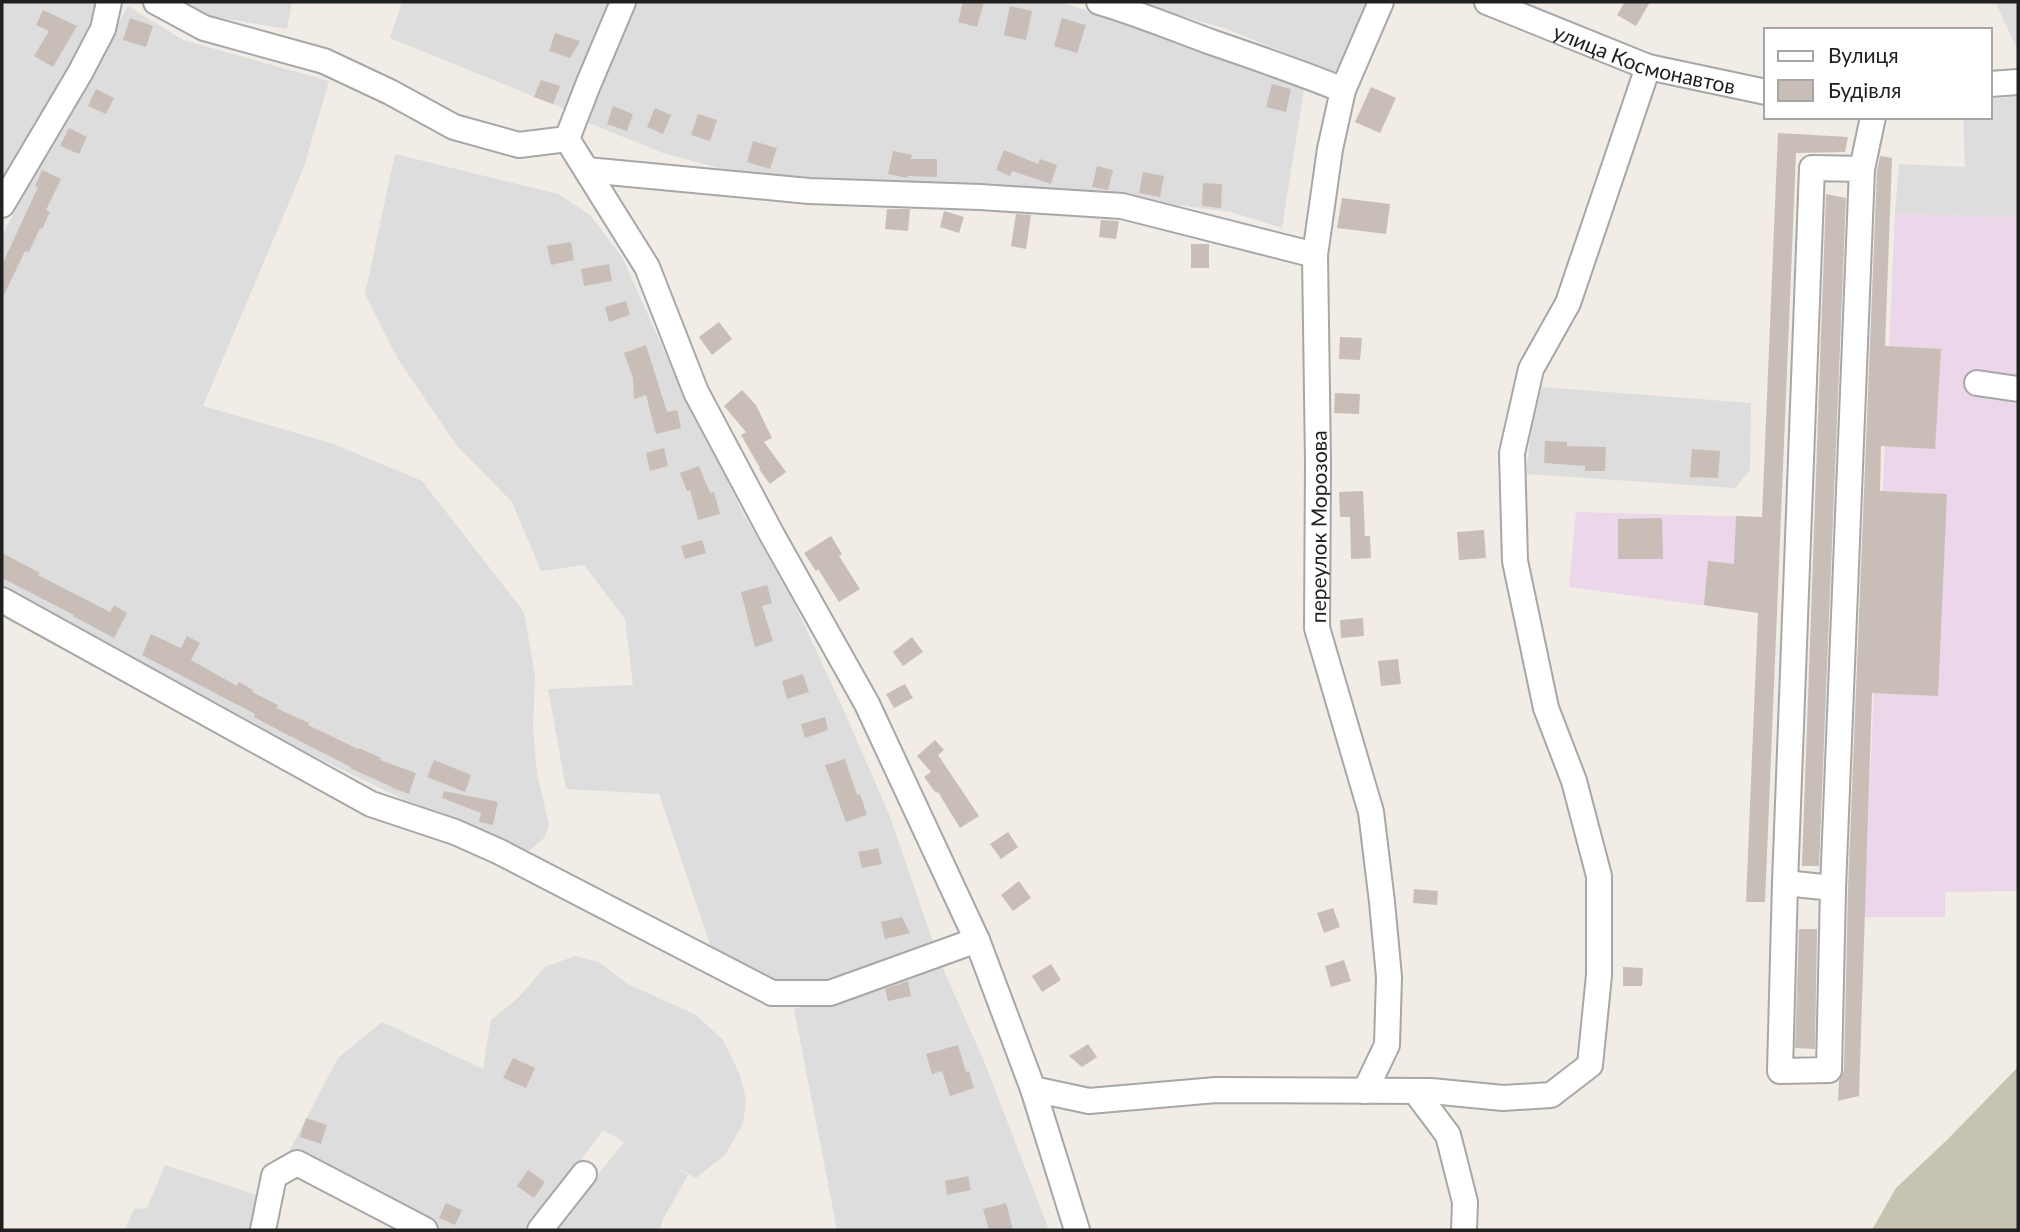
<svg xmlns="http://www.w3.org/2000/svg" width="2020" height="1232" font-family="Lato,sans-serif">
  <rect width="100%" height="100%" fill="#f1ece5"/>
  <g fill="#dedddd">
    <polygon points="2,2 98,2 77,54 2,187"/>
    <polygon points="176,2 292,2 287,29 197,14"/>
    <polygon points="402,2 610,2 567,110 390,38"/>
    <polygon points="636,2 1060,2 1125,23 1304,89 1282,228 1231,212 1066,191 738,173 663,153 586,122 614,45"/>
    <polygon points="1133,2 1365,2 1338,74 1224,28"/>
    <polygon points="1995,2 2018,2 2018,50"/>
    <polygon points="128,6 183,40 329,81 304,167 203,406 334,444 422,481 524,612 535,675 533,729 537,774 549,825 544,838 529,851 455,818 411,803 308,753 59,617 2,588 2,236 71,106"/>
    <polygon points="2018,96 2018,217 1895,214 1899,164 1965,167 1963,117 1990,117 1990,99"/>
    <polygon points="395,154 558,194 590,215 622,257 670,364 744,515 793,601 844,711 889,814 934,945 821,984 777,984 712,950 659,794 566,789 548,689 633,685 625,619 584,565 541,571 512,502 457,446 398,359 365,294"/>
    <polygon points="1542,387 1751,403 1750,470 1735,488 1526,474 1532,422"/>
    <polygon points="575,956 599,962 626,983 696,1015 723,1040 740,1075 746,1100 743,1123 726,1154 696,1178 672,1166 688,1175 662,1221 660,1230 554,1230 624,1142 603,1130 529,1230 439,1230 362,1185 289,1151 338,1058 382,1022 483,1069 491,1020 518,998 545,967"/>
    <polygon points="941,964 984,1061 1049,1230 837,1230 794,1009"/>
    <polygon points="165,1165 260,1196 251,1230 125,1230 134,1209 147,1208"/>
  </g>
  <g fill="#ebd7e9">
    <polygon points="1895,214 2018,217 2018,891 1945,892 1945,917 1864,917"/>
    <polygon points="1576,512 1762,517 1758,613 1569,587"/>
  </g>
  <polygon fill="#c6c4b0" points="2018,1067 2018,1230 1872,1230 1896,1188 1948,1139"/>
  <g fill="#c9bdb8">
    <polygon points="963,2 984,2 977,27 958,22"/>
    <polygon points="1625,2 1650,2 1636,26 1617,15"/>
    <polygon points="1010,6 1032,11 1026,40 1004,35"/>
    <polygon points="43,10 77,26 53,67 34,56 49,31 36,25"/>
    <polygon points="130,18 153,26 146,47 123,40"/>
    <polygon points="1062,18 1086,25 1077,53 1054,46"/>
    <polygon points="555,33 580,41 570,58 549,51"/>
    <polygon points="541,80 560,86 553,104 534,97"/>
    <polygon points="1272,84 1291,89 1286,112 1266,107"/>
    <polygon points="1371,87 1396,98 1380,133 1355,122"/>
    <polygon points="96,89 114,98 106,114 88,106"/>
    <polygon points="613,106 633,114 627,131 607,124"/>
    <polygon points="655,108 671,115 663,134 647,127"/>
    <polygon points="698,114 717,120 710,141 691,135"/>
    <polygon points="69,128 87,137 79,154 60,146"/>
    <polygon points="1778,133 1848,137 1845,152 1796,153 1765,902 1746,902 1758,613 1704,605 1708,561 1734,564 1736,516 1762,517"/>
    <polygon points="753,141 777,148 770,169 747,162"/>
    <polygon points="1004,150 1038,164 1040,159 1057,165 1051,184 1012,171 1010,176 996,170"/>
    <polygon points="893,151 912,155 911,159 937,159 937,177 908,176 907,178 888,174"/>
    <polygon points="1880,156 1892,158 1885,346 1941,349 1935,449 1881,446 1880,491 1947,494 1938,696 1872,693 1859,1096 1838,1101 1839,1081 1844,1070 1848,888 1877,171"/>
    <polygon points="1097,166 1113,170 1108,190 1092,187"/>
    <polygon points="42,170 61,179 46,210 50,212 42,229 40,228 29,252 25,251 2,299 2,265 38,187 35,186"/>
    <polygon points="1143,172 1164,176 1160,197 1139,193"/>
    <polygon points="1203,183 1222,184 1221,208 1202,206"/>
    <polygon points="1826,194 1846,198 1819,866 1802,866"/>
    <polygon points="1342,198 1390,204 1386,234 1337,228"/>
    <polygon points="887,209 910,209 908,231 885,229"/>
    <polygon points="944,211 964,217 959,233 940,227"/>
    <polygon points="1016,214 1031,215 1026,249 1011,246"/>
    <polygon points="1101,220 1119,221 1116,239 1099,237"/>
    <polygon points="571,242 574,260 551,265 547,246"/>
    <rect x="1191" y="244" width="18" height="24"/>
    <polygon points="609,264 612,281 584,286 581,269"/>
    <polygon points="626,301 630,315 609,322 605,307"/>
    <polygon points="719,322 732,339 712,355 699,337"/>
    <polygon points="1340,337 1362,338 1360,360 1339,359"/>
    <polygon points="646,345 667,412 677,410 681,428 656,434 646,395 634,399 633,378 624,353"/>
    <polygon points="742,390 756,405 772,438 764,442 786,472 770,484 759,469 760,468 741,435 746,432 724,406"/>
    <polygon points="1335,393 1360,394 1359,414 1334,413"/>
    <polygon points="1545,441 1567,442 1567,446 1606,447 1605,471 1585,471 1585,466 1544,463"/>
    <polygon points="664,448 668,466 650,471 646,453"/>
    <polygon points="1692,449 1720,451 1718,478 1690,477"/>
    <polygon points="699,466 710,493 714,492 720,514 698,520 690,490 687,491 680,473"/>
    <polygon points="1363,491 1365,536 1370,536 1371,558 1351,559 1350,517 1340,517 1339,492"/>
    <polygon points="1662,518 1663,559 1618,559 1618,519"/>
    <polygon points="1484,530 1486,558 1459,560 1457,532"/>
    <polygon points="831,536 842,554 839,556 860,589 839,602 818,569 816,571 804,553"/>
    <polygon points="702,540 706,553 685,559 681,546"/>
    <polygon points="2,553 40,573 38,575 110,612 114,605 127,613 114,638 73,616 74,615 2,578"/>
    <polygon points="767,585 772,603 762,606 773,641 755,647 741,592"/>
    <polygon points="1363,618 1364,636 1341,638 1340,620"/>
    <polygon points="151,634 181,648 187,636 200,643 191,660 237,686 239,682 253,690 252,692 278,705 276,708 309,723 308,725 358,749 359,748 381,758 380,760 416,773 409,794 392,788 392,787 350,768 351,767 282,732 254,717 255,714 142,655"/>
    <polygon points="912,637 923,652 903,666 893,652"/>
    <polygon points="1398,659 1401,684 1381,686 1378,661"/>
    <polygon points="803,674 809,692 787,699 782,681"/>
    <polygon points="905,684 913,698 894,708 886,694"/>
    <polygon points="825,717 828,730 805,738 801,724"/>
    <polygon points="935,740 944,750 938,755 979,816 960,828 938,792 936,793 924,777 931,772 917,756"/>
    <polygon points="845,759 857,795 860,794 867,815 846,822 825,765"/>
    <polygon points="434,760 471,775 465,792 427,777"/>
    <polygon points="444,791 498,802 493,825 479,822 481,813 442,798"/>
    <polygon points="1008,832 1018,847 1001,859 990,844"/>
    <polygon points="878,848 882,864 862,868 858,852"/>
    <polygon points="1019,881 1031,898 1013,911 1001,895"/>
    <polygon points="1414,889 1438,891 1437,905 1413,903"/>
    <polygon points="1333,908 1340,927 1324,933 1317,913"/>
    <polygon points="902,917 910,933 885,939 881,922"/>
    <polygon points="1799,929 1817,929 1815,1049 1795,1048"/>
    <polygon points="1344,960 1351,981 1331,987 1325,966"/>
    <polygon points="1051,964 1061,980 1042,992 1032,976"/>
    <polygon points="1623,967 1643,968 1642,986 1623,986"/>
    <polygon points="908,981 911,996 888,1001 885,989"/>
    <polygon points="1088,1044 1097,1057 1082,1067 1069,1056"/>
    <polygon points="958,1045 966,1072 969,1071 974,1088 950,1096 942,1071 932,1074 926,1054"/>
    <polygon points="513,1058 535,1068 526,1088 503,1078"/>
    <polygon points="306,1118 327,1125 321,1144 300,1137"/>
    <polygon points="528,1170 545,1182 534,1198 517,1186"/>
    <polygon points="968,1176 971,1190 947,1195 945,1181"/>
    <polygon points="446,1203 462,1210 455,1225 439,1218"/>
    <polygon points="1006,1203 1013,1230 989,1230 983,1209"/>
  </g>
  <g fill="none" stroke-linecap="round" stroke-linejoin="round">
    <defs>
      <g id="minor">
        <polyline points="156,2 204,28 324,61 390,92 454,127 519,145 567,139"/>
        <path d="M1099,2c38,11 74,26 112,40 44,15 88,30 132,48"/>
        <path id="s1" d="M1487,2l161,65 118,25"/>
        <polyline points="1990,84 2018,82"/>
        <polyline points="567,139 647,267 696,392 771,533 867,704 977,940 1033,1089 1089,1101 1216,1090 1431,1091 1503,1098 1551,1095 1590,1065 1599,975 1599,876 1574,781 1546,708 1515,561 1512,453 1531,369 1568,303 1648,67"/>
        <polyline points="567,139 588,85 623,2"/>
        <polyline points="1862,169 1812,168 1785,883 1780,1071 1829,1070 1833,888 1862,169 1873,117"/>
        <polyline points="587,170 809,191 980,197 1122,206 1315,255"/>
        <polyline points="2,205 80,73 103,29 109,2"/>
        <polyline points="1977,383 2018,389"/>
        <polyline points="2,600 371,804 455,832 500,852 772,993 830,993 977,940"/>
        <polyline points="1785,883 1833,888"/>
        <polyline points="1033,1089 1077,1230"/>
        <path id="s2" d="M1365,1091l22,-46 2,-68 -7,-75 -11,-90 -54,-184 1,-165 -3,-208 15,-106 13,-59 38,-88"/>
        <polyline points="1415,1091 1448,1135 1465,1202 1464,1230"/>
        <polyline points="263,1230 274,1176 297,1163 425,1230"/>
        <polyline points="540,1230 584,1174"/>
      </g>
    </defs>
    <use href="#minor" stroke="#a7a7a7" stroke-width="28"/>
    <use href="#minor" stroke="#fff" stroke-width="24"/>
  </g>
  <g text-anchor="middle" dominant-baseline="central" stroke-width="6" stroke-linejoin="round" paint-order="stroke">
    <g font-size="21" fill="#202020" stroke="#fff">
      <text stroke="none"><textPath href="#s1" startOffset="168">улица Космонавтов</textPath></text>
      <text stroke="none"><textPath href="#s2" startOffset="578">переулок Морозова</textPath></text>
    </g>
  </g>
  <rect width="2020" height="1232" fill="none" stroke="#202020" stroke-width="7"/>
  <rect x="1764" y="28" width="228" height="91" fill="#ffffff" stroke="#a6a6a6" stroke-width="2"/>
  <rect x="1778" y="51" width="35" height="10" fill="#ffffff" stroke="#a6a6a6" stroke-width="2"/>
  <text x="1828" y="63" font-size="21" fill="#202020">Вулиця</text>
  <rect x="1778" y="80" width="35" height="21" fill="#c9bdb8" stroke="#a6a6a6" stroke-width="2"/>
  <text x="1828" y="98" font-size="21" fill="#202020">Будівля</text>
</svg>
